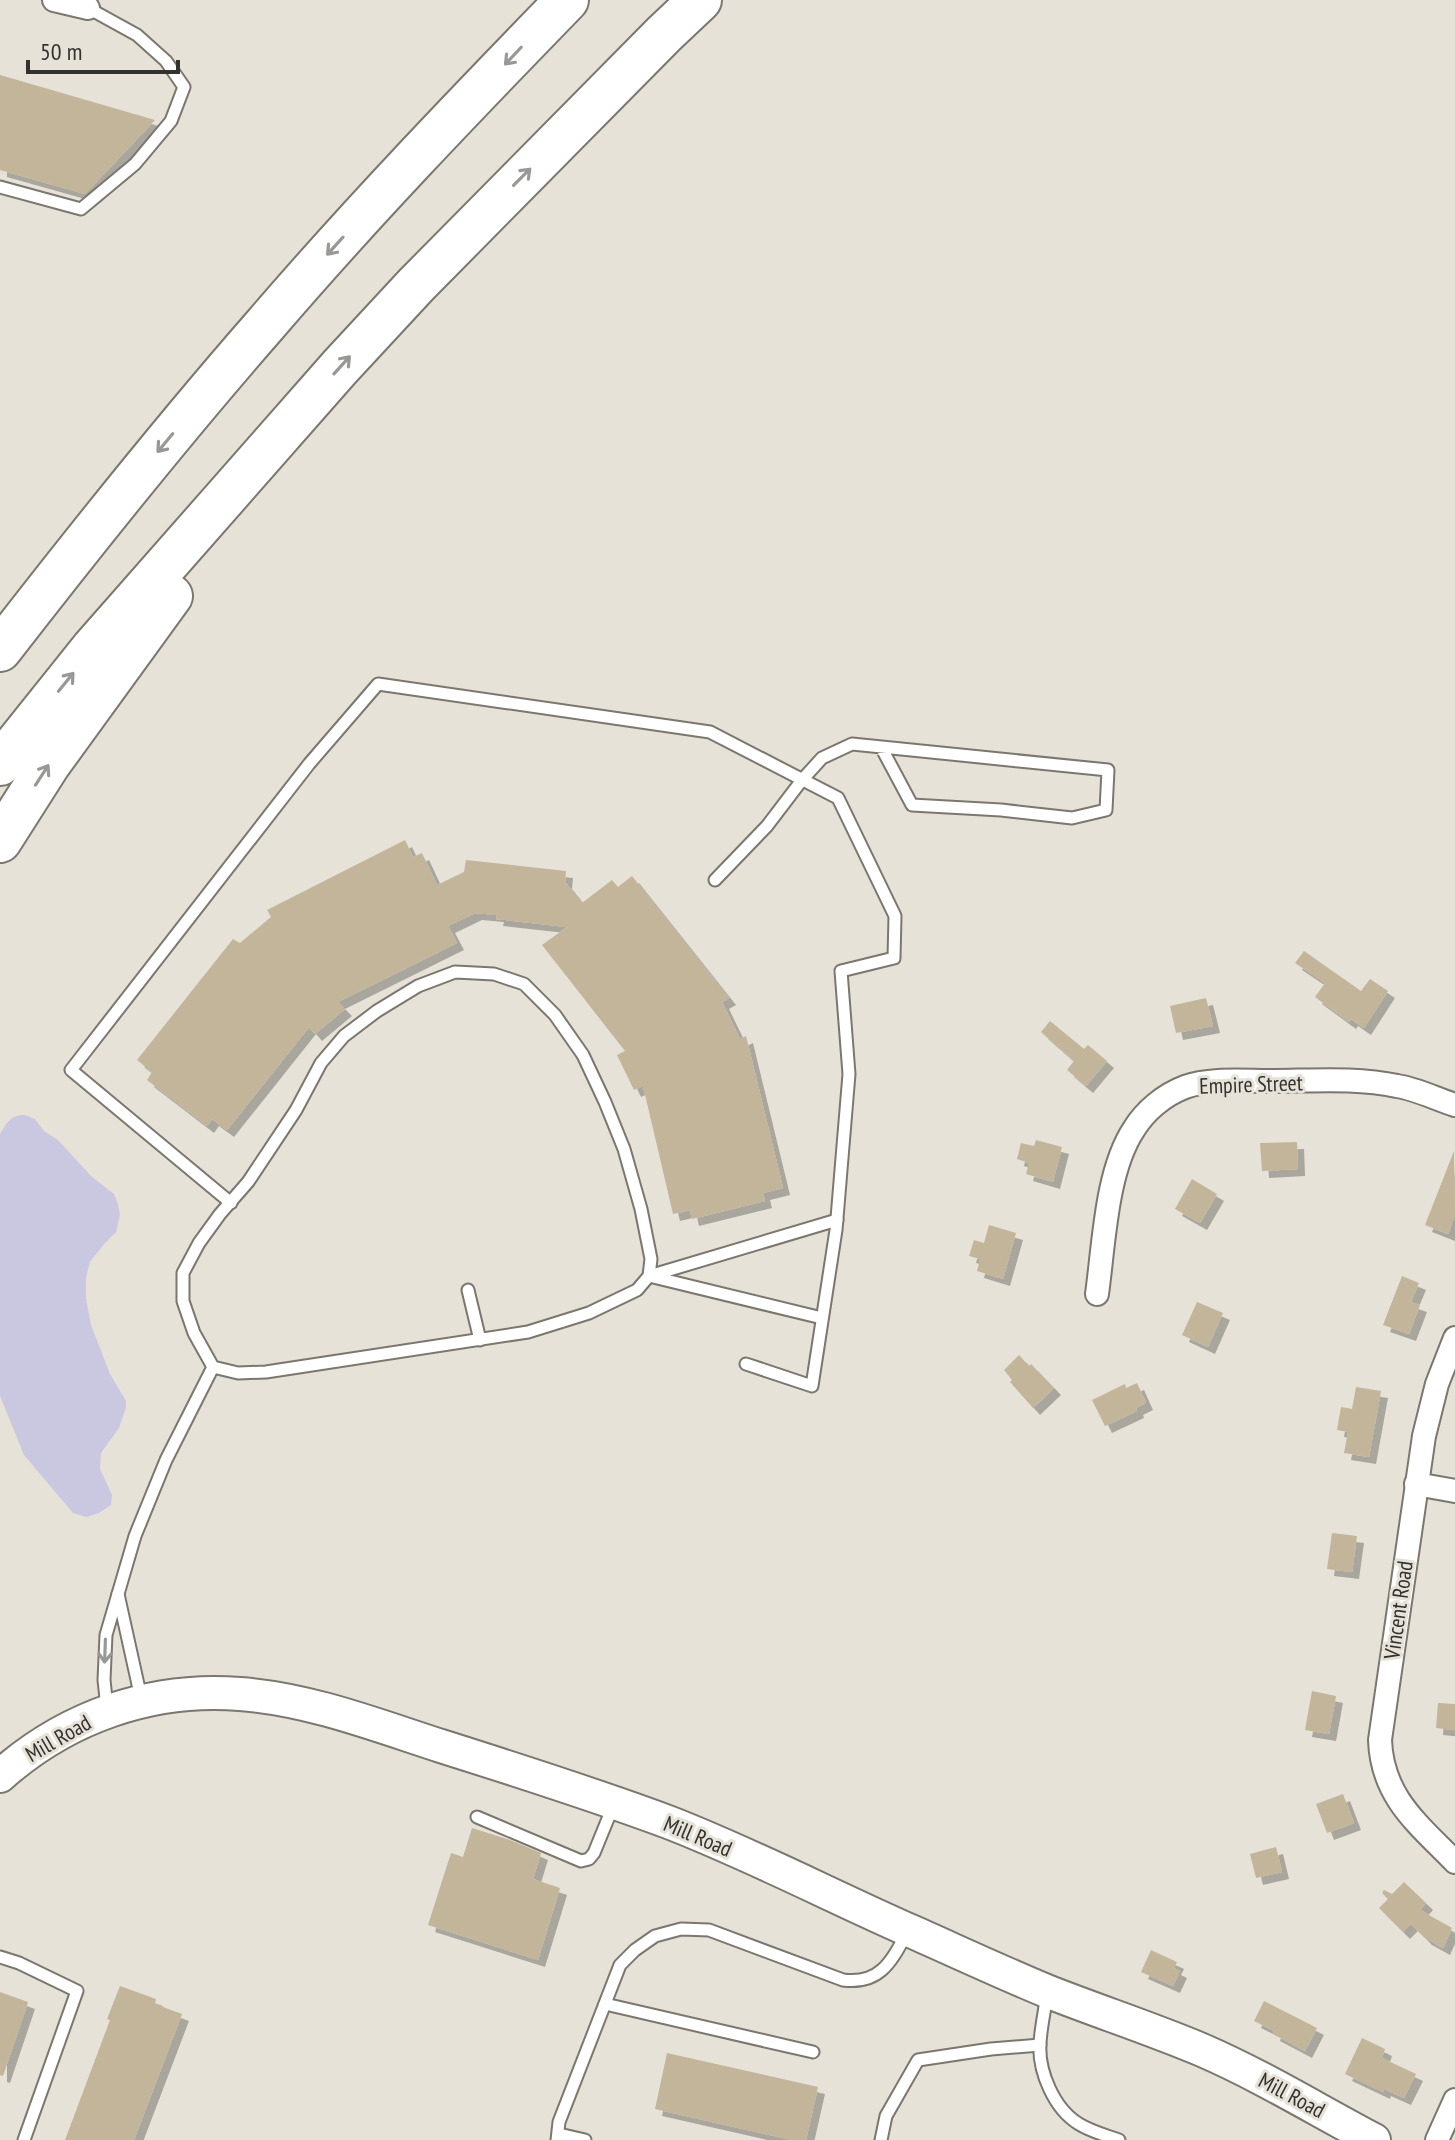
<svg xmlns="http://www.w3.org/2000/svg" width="1455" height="2140" font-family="'PT Sans Narrow',sans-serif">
  <defs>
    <filter id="shadow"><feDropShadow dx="7" dy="7" stdDeviation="0" flood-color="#0004"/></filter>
  </defs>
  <rect width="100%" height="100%" fill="#e6e2d8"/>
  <path fill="#cac8e1" d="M25,1115l10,4 9,12 14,9 33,36 23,18 4,10 2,11 -4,17 -12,12 -14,18 -4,16v21l5,26 19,49 16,27v6l-7,21 -18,25 -1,16 12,26 -1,10 -12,8 -12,4 -14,-4 -49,-58 -24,-59v-262c6,-10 11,-20 25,-19z"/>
  <g fill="#c2b59a" filter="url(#shadow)">
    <polygon points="0,75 155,120 85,194 0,170"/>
    <polygon points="405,840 413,857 422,853 437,885 464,872 466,860 566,871 565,882 582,903 612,880 618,887 632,876 729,998 722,1002 740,1039 746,1036 783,1188 763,1193 765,1201 692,1219 690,1210 673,1214 643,1086 634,1090 617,1055 625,1051 542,945 567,927 496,919 497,915 475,913 448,926 457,943 338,1002 345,1009 315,1034 309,1027 227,1130 212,1119 207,1126 147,1080 152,1072 137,1060 233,939 240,943 271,917 267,910"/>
    <polygon points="1304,951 1361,991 1370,979 1388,991 1364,1028 1351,1019 1349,1022 1315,997 1325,983 1295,963"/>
    <polygon points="1206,998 1213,1026 1176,1033 1170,1006"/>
    <polygon points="1050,1021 1084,1049 1088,1045 1107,1061 1086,1086 1067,1070 1074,1061 1041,1032"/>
    <polygon points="1036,1140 1062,1147 1053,1182 1026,1174 1029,1163 1017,1159 1021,1143 1034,1146"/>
    <polygon points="1297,1142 1298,1169 1262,1171 1260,1143"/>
    <polygon points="1454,1151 1455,1215 1448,1234 1425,1225"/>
    <polygon points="1192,1179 1217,1194 1200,1223 1175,1209"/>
    <polygon points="989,1225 1016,1233 1003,1279 977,1271 980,1259 969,1256 974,1240 984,1243"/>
    <polygon points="1402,1276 1419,1283 1411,1302 1420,1305 1409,1334 1383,1325"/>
    <polygon points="1197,1302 1223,1313 1208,1347 1182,1335"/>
    <polygon points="1019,1355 1029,1366 1031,1364 1054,1388 1033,1408 1010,1382 1012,1380 1004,1370"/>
    <polygon points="1137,1383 1146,1403 1136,1408 1137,1411 1105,1426 1092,1400 1125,1384 1126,1388"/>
    <polygon points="1356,1387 1381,1391 1369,1457 1344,1453 1348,1432 1337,1430 1341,1407 1352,1409"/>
    <polygon points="1332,1533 1357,1536 1352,1572 1327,1569"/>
    <polygon points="1312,1691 1336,1696 1329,1734 1305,1730"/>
    <polygon points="1438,1703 1455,1704 1455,1730 1436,1728"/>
    <polygon points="1343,1794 1354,1823 1327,1833 1316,1804"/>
    <polygon points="472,1828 510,1840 541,1853 533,1879 560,1888 538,1960 428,1925 451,1853 463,1857"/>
    <polygon points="1276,1847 1282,1872 1256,1878 1250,1854"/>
    <polygon points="1404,1882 1426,1903 1420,1910 1452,1928 1443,1948 1425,1938 1411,1924 1403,1932 1379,1908 1388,1899 1382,1893 1384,1890 1392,1894"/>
    <polygon points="1151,1950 1177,1962 1174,1968 1180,1971 1173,1986 1141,1972"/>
    <polygon points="120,1986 156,1999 155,2004 182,2014 134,2140 65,2140 110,2020 107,2019"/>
    <polygon points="0,1992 28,2002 3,2076 0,2075"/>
    <polygon points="1264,2001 1317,2028 1305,2051 1273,2034 1274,2031 1254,2021"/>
    <polygon points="1362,2038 1385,2049 1382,2058 1416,2074 1404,2098 1384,2089 1383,2092 1345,2074"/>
    <polygon points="667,2053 818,2087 806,2140 792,2140 655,2109"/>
  </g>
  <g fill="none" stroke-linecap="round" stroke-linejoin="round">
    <defs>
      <g id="lane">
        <polyline points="0,187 81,209 135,164 171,121 184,87 166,61 137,35 88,8"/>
        <polyline points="715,880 767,826 802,780 822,758 852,744 1108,770 1106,810 1072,818 1001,810 912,805 881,747"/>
        <polyline points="231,1203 71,1070 309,764 378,684 710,732 838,798 895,916 894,958 841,971 849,1074 836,1230 812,1386 746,1364"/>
        <polyline points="468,1290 480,1340"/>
        <polyline points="822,1318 649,1276 837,1220"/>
        <polyline points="118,1594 141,1698"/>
        <polyline points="107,1708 104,1680 106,1635 135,1536 166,1460 213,1367 194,1333 183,1301 183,1273 199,1243 220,1214 248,1182 296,1110 321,1063 344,1036 377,1011 418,986 455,972 494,974 524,984 555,1015 583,1055 605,1102 624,1149 641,1209 651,1259 649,1276 637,1290 589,1313 528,1332 266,1372 238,1373 213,1367"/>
        <polyline points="477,1817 581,1861 589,1859 594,1853 614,1804"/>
        <polyline points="0,1957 19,1963 77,1991 24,2140"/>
        <path d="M1047,1993c-2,17 -6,33 -7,50 -2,28 14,66 39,81 13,8 26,11 40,16"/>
        <polyline points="605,2004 813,2052"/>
        <polyline points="559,2134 585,2140"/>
        <path d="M557,2140l2,-18 61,-157 15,-15 20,-14 26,-7 28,1 134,50c38,5 49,-20 65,-49"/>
        <polyline points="881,2140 886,2116 918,2060 991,2049 1040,2045"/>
      </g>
      <g id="street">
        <polyline points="54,0 88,8"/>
        <path d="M1097,1294c7,-50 9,-123 37,-165 11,-18 30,-34 51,-42 25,-9 58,-6 84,-6 42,0 87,-4 128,5 20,3 39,13 58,19"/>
        <path d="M1455,1338l-18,46 -13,52 -44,304c2,57 38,84 75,122"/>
        <polyline points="1416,1484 1455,1491"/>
        <polyline points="1437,2140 1455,2100"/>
      </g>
      <path id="secondary" d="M0,1776c66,-59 151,-89 240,-82 69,5 136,31 201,52 76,24 152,48 227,76 83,32 163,74 245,110 45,20 90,41 136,60 51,20 103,37 153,58 60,26 115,60 172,90"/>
      <g id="highway">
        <path d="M0,650c86,-111 173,-220 265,-325 96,-112 199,-219 302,-325"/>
        <polyline points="0,764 92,649 340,367 416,285 664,34 700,0"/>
        <polyline points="0,841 49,764 171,596"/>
      </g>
    </defs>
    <use href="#lane" stroke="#7b776f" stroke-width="15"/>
    <use href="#street" stroke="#7b776f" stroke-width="26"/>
    <use href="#secondary" stroke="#7b776f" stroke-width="36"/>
    <use href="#highway" stroke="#7b776f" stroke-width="46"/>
    <use href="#lane" stroke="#fff" stroke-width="11"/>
    <use href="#street" stroke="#fff" stroke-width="22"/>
    <use href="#secondary" stroke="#fff" stroke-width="32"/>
    <use href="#highway" stroke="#fff" stroke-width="42"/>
  </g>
  <defs><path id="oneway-shaft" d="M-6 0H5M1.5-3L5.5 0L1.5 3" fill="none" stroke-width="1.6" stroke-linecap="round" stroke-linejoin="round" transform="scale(2)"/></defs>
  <g stroke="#999896">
    <use href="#oneway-shaft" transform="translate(513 56) rotate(133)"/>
    <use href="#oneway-shaft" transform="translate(522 177) rotate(-45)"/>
    <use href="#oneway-shaft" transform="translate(335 246) rotate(132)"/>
    <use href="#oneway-shaft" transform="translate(342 365) rotate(-48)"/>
    <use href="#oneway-shaft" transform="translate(165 443) rotate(130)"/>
    <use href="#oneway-shaft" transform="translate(66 682) rotate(-51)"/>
    <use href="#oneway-shaft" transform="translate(42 775) rotate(-57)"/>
    <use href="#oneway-shaft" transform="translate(105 1651) rotate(92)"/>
  </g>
  <g text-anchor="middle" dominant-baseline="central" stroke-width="6" stroke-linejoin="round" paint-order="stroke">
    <g font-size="22" fill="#33322e" stroke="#e6e2d8">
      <text transform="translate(1251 1084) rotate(-2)">Empire Street</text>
      <text transform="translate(1398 1610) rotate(-82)">Vincent Road</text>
      <text transform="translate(58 1738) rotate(-30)">Mill Road</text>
      <text transform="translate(698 1836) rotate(23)">Mill Road</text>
      <text transform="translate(1292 2095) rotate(28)">Mill Road</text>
    </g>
  </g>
  <path d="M28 60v12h150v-12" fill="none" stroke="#33322e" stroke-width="4"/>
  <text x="40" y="60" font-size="24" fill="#33322e" stroke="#e6e2d8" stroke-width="6" paint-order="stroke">50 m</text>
</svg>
